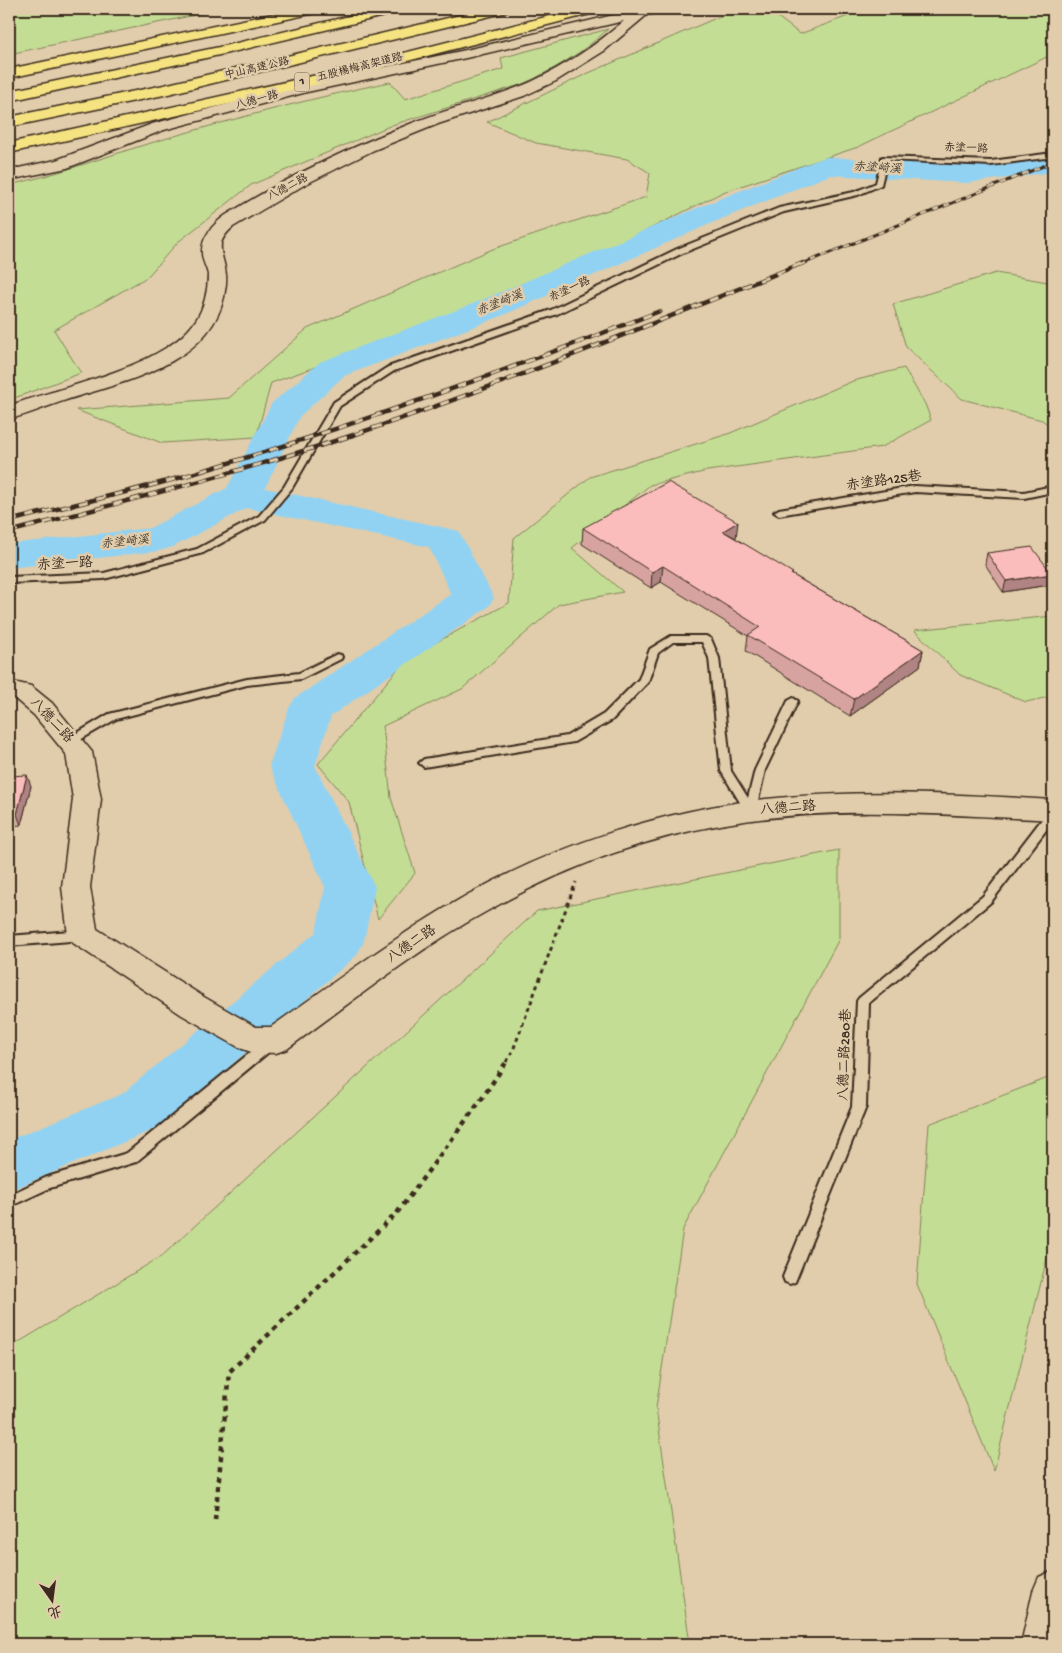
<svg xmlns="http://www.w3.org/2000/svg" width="1062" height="1653" font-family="'Gochi Hand','LXGW WenKai TC',sans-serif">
  <rect width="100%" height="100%" fill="#e1cdab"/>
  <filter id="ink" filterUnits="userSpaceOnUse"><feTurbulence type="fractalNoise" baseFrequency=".02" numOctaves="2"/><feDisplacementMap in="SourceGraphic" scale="10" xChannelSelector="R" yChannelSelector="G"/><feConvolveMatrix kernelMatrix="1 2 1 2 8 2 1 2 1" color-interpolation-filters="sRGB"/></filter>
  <g filter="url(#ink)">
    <g fill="#c4dd94" stroke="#808459">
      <polygon points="9,9 224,9 9,54"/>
      <polygon points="737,9 767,9 800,34 867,9 1053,9 1053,54 858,147 723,192 530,289 271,383 256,437 162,443 76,410 229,398 307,329 493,249 646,197 650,173 627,159 536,143 487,122 584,75"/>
      <path d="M608,29c-24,23 -55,41 -85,55l-131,41 -141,60 -73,57 -31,35 -93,53 27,43 -72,27v-215c46,-10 89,-26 135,-40 81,-24 163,-46 246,-63l15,17 98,-30 -2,-11z"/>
      <polygon points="996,273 1053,283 1053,428 1042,420 962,399 906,347 893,304"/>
      <polygon points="904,368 925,404 931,420 882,447 707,471 650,485 572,548 623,592 559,604 462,689 383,726 391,798 415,873 378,919 349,802 318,764 407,658 509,603 514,538 590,477 728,434 853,381"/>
      <polygon points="1053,616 1053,696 1026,702 960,675 914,630"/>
      <polygon points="839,850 839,939 683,1229 656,1408 690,1644 9,1644 9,1348 162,1256 537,911"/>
      <polygon points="1053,1076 1053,1234 994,1471 917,1284 929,1124"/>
    </g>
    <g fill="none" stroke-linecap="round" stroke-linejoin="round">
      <polygon fill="#91d2f3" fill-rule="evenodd" points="1053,154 1053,172 967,183 830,175 719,220 499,317 344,376 300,416 265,488 459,531 494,598 488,607 331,716 315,766 375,887 364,941 357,955 162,1126 9,1191 9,1140 122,1094 316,932 325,887 269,766 289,708 295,698 451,594 429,547 247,508 173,547 159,551 9,568 9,544 150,528 227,488 272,403 320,362 475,303 697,208 817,160 827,157 967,165"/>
      <defs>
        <g id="service">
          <polygon points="664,9 680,9 642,15 639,13"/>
          <polygon points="1053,153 1053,157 991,165 887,160 881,185 858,195 784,212 683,253 557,314 394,371 340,406 292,488 265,520 203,553 104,579 9,583 9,577 104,573 197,549 259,516 284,487 334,402 388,367 551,310 677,249 779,208 854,192 876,183 882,157 991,161"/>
          <polygon points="915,486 1024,492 1053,486 1053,492 1024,498 915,492 779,515 774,512 779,509"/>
          <polygon points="671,636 706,636 711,639 719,658 731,771 748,798 755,770 788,701 793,698 798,701 765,770 755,814 747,814 721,771 709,658 702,642 673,642 658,653 648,682 612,720 574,742 424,767 419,763 424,759 567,736 604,714 639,679 650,649"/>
          <polygon points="337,654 341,655 342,657 341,659 301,679 247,685 116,719 73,744 69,745 64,741 109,714 247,679 299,673"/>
          <polygon points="1053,809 1053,821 991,902 869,1003 866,1107 795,1282 790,1284 785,1282 783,1277 852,1107 857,1001 859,998 983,896 1049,810"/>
          <polygon points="83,930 87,932 89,935 87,938 83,940 9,946 9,936"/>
          <polygon points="272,1037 276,1038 278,1042 276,1046 136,1162 50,1188 9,1207 9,1195 47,1177 127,1153 268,1038"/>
        </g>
        <g id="tertiary">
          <path d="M639,9l8,1 2,3 -45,38 -48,30 -32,15 -86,28 -64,26 -70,35 -71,42c-21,18 -9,26 -7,48 1,7 -1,15 -2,22 -15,68 -102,85 -158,103 -19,6 -38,15 -57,19v-13c50,-19 158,-39 187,-86 8,-12 12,-30 12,-45 -1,-7 -6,-14 -6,-22 -1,-15 12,-30 24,-38 58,-36 120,-66 184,-91 39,-16 82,-25 121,-42 34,-16 65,-37 93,-61l-158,37 -159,34 -143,38 -97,38 -58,12v-10l47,-10 96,-36 148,-39 166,-35z"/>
          <path d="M9,681l22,5 21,17 40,49 9,47 -11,88 7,42 107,68 52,30h15c64,-45 127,-93 196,-132 91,-50 195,-85 299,-96 96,-10 192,-5 287,1v20c-109,-5 -219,-15 -327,4 -84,14 -164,45 -237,86 -72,39 -136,91 -202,139l-11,4 -25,-1 -11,-4 -58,-33 -109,-72 -5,-8 -6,-48 11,-88 -7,-45 -32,-39 -20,-17 -5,-1z"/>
          <polygon points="1053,1571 1053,1644 1021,1644 1033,1591 1039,1577"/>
        </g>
        <g id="motorway">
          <polygon points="296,9 322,9 315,13 9,78 9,69"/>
          <polygon points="379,9 403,9 401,12 224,54 9,101 9,91 224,46"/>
          <polygon points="486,9 510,9 503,13 164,95 9,127 9,117 164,85"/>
          <polygon points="577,9 600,9 598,12 322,83 9,153 9,143 321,74"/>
        </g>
      </defs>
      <use href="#service" stroke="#3b2a1e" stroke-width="4"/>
      <use href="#tertiary" stroke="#3b2a1e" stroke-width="3"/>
      <use href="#motorway" stroke="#3b2a1e" stroke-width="3"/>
      <polyline stroke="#3b2a1e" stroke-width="3" stroke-dasharray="4 4" stroke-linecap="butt" points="506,1062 512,1053 576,882"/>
      <polyline stroke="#3b2a1e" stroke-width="4.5" stroke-dasharray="5 5" stroke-linecap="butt" points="215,1520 229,1372 397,1213 481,1100 507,1061"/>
      <use href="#service" fill="#e1cdab" fill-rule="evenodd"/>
      <use href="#tertiary" fill="#e1cdab" fill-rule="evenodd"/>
      <use href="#motorway" fill="#f5e382" fill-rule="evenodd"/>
      <defs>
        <polyline id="rail-far1" points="800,265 1053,162"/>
        <g id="rail">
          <path d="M9,521c61,-16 123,-29 183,-47 159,-47 314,-103 468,-163"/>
          <path d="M9,532c110,-29 221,-57 329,-92 157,-52 311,-115 465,-177"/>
        </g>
      </defs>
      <use href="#rail-far1" stroke="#3b2a1e" stroke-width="3"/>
      <use href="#rail" stroke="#3b2a1e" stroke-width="4.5"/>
      <use href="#rail-far1" stroke="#e1cdab" stroke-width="2" stroke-dasharray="6" stroke-linecap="butt"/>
      <use href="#rail" stroke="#e1cdab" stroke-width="3" stroke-dasharray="9" stroke-linecap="butt"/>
    </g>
    <g fill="#d7a3a1" stroke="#3b2a1e">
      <polygon points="583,528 736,539 793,575 923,650 920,666 850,716 746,651 748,636 661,582 651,588 582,544"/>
      <polygon points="987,553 1049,585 1003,592 985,564"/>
      <polygon points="9,776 31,786 21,825 9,826"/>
    </g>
    <g fill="#af8483" stroke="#3b2a1e">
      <polygon points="738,522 736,538 723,531"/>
      <polygon points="663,566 661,582 651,588 652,572"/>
      <polygon points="1052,574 1049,585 1003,592 1006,581"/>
      <polygon points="923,650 920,666 850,716 854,699"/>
      <polygon points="27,775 31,786 21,825 17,814"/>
    </g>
    <g fill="#fabdbb" stroke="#3b2a1e">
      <polygon points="668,482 738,522 723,531 793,573 791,574 923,650 854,699 748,635 760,627 663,566 652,572 583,528"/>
      <polygon points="1032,547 1052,574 1006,581 987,553"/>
      <polygon points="27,775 17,814 9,814 9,776"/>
    </g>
  </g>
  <g text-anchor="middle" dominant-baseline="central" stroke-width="5" stroke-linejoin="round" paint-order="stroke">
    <g font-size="11" fill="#3b2a1e" stroke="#e1cdab">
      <text transform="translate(360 68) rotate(-14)">五股楊梅高架道路</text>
      <text transform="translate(257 69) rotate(-13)">中山高速公路</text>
      <text transform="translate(257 101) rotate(-15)">八德一路</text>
      <text transform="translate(966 149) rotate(2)">赤塗一路</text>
      <text transform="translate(288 188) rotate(-28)">八德二路</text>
      <text transform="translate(570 290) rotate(-25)">赤塗一路</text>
    </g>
    <rect fill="#e1cdab" stroke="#6d5b48" stroke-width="1" x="294.5" y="72.5" width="15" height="19" rx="4"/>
    <g font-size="12" font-weight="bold" fill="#3b2a1e">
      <text x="302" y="82">1</text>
    </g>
    <g font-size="12" font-style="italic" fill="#443b33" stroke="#e1cdab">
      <text transform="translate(877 169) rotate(3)">赤塗崎溪</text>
      <text transform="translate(500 304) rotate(-22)">赤塗崎溪</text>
      <text transform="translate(125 543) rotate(-6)">赤塗崎溪</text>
    </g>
    <g font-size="14" fill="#3b2a1e" stroke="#e1cdab">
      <text transform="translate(884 482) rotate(-8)">赤塗路125巷</text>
      <text transform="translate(65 565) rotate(-3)">赤塗一路</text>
      <text transform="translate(51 721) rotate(47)">八德二路</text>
      <text transform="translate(788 809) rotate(-4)">八德二路</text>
      <text transform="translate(412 945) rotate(-34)">八德二路</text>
      <text transform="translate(846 1055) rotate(-88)">八德二路280巷</text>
    </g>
  </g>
  <rect width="1062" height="1653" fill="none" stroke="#e1cdab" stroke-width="30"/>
  <rect x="15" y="15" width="1032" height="1623" fill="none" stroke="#3b2a1e" stroke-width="2" filter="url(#ink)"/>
  <g transform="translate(52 1600) rotate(166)" stroke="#e1cdab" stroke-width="4" paint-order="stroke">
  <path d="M0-4L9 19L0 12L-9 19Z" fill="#3b2a1e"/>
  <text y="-8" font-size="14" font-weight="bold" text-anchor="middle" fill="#3b2a1e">北</text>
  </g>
</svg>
